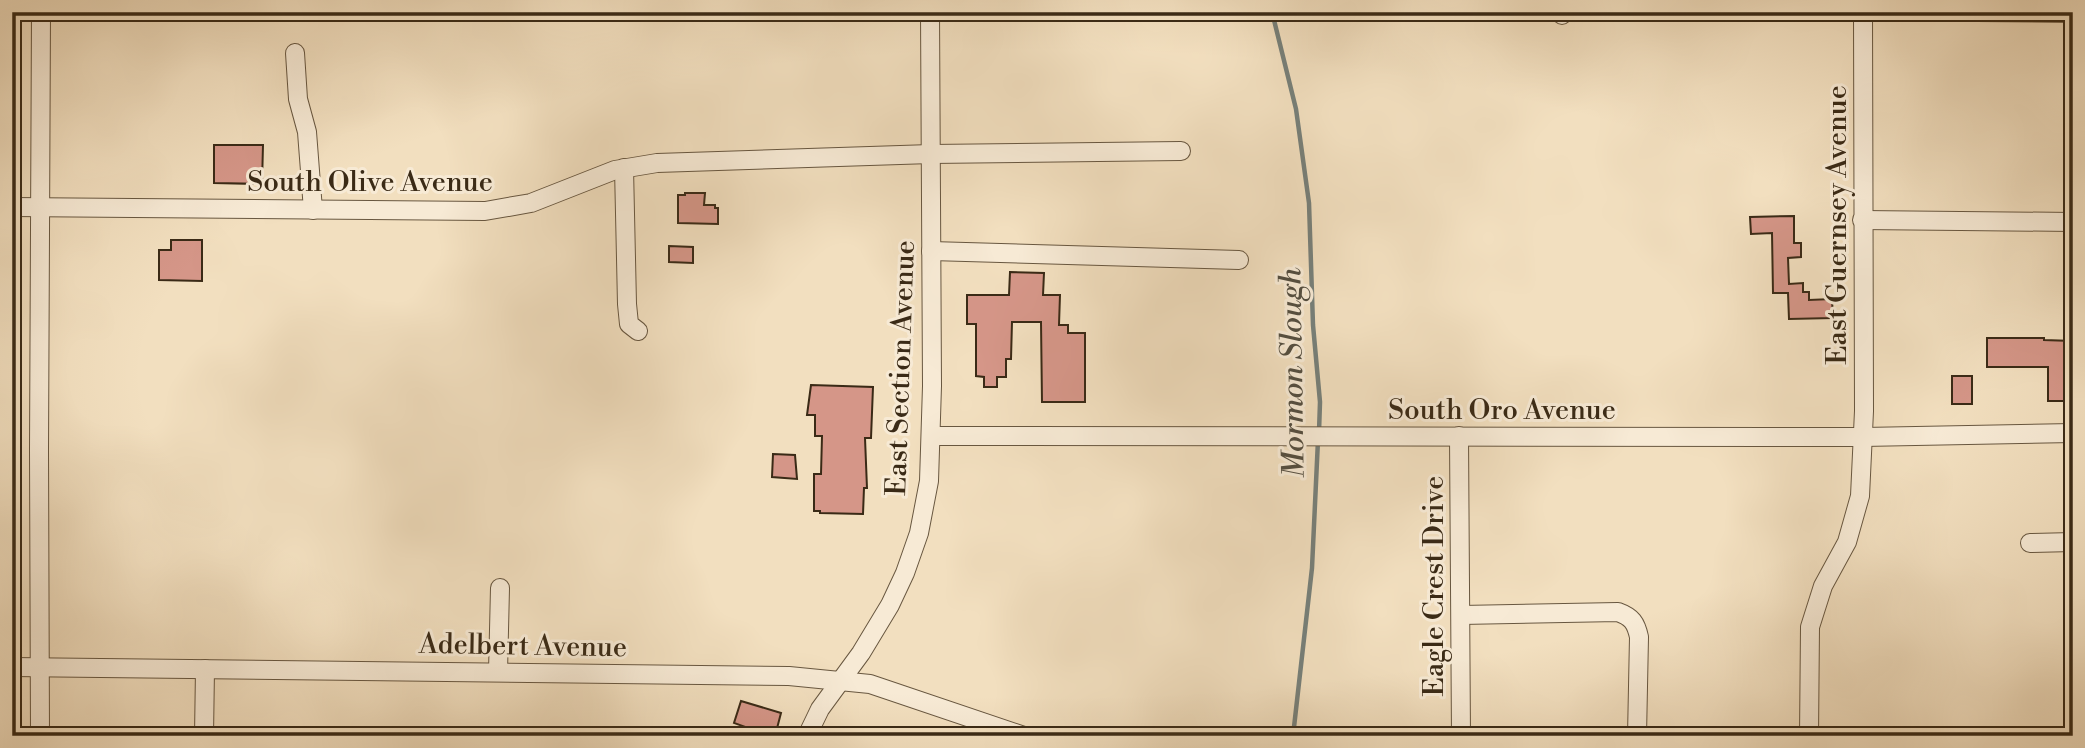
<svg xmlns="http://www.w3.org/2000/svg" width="2085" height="748" font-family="'Libre Bodoni',serif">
  <rect width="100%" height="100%" fill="#f2dfbf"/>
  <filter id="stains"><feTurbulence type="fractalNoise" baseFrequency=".00286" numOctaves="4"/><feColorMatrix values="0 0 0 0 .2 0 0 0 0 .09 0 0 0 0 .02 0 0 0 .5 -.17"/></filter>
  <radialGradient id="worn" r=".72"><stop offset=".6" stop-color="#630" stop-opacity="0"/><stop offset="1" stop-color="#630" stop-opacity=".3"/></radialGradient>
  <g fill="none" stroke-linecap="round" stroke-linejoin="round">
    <g stroke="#77807a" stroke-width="4.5">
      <polyline points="1272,12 1296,109 1309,203 1313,325 1320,402 1319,432"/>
      <polyline points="1293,736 1312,568 1318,440"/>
    </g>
  </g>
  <g fill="#d59688" stroke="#3a2a16" stroke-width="2">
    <polygon points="214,145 263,145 262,184 214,183"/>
    <polygon points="685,193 705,193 704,205 715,205 715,208 718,208 718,224 678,223 678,195 685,195"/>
    <polygon points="1794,216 1794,243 1801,243 1801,257 1788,258 1789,284 1803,283 1803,292 1809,292 1809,300 1832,299 1833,318 1789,319 1788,293 1773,293 1772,233 1751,234 1750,217"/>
    <polygon points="171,240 202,240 202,281 159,280 159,250 171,250"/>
    <polygon points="669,246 693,247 693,263 669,262"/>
    <polygon points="1010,272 1044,273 1043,295 1060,295 1059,325 1068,325 1068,333 1085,333 1085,402 1042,402 1041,322 1012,322 1011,359 1006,359 1006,377 997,377 997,387 984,387 984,377 976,376 976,324 967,324 967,295 1009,295"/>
    <polygon points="1987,338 2044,338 2044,340 2073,341 2073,401 2048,401 2048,367 1987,367"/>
    <rect x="1952" y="376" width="20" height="28"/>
    <polygon points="811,385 873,387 871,438 865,438 867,488 864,488 863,514 820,513 820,511 814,511 814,474 821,474 822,436 815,436 815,415 807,415"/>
    <polygon points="773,454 795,455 797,479 772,477"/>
    <polygon points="741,701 781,713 775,736 752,736 754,730 734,723"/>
  </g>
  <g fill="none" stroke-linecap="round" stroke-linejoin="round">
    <defs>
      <g id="minor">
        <polyline points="1562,12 1562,15"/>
        <polyline points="1977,12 2073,13"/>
        <polyline points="295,53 298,99 307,132 313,210"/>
        <polyline points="624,168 627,304 629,324 638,331"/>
        <polyline points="12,207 485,211 531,203 615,170 657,163 931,154 1181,151"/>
        <polyline points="1862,220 2073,222"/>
        <polyline points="931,251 1239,260"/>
        <polyline points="931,436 1863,437 2073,433"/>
        <polyline points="1459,436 1461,736"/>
        <polyline points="2030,543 2073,542"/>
        <path d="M1461,615l157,-3c14,5 18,11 21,25l-2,99"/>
        <polyline points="12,667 789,676 870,684 1024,736"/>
        <polyline points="498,672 500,588"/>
        <polyline points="40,736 39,451 41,12"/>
        <polyline points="204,736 205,669"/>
        <polyline points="807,736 820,709 861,653 890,605 905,573 919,533 929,481 932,386 930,12"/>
        <polyline points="1809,736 1810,627 1823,586 1847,542 1860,496 1864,411 1863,12"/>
      </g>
    </defs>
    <use href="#minor" stroke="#685740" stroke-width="20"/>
    <use href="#minor" stroke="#f7ead5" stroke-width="18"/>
  </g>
  <g text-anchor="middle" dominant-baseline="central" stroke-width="6" stroke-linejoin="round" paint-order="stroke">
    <g font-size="28" fill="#3a2a16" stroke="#f7ead5">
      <text x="370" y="182">South Olive Avenue</text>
      <text transform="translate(1837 225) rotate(-90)">East Guernsey Avenue</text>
      <text transform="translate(901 368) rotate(-88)">East Section Avenue</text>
      <text x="1502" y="410">South Oro Avenue</text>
      <text transform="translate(1434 586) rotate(-90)">Eagle Crest Drive</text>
      <text transform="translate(523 646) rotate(1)">Adelbert Avenue</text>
    </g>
    <g font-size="30" font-style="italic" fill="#544e40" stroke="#f7ead5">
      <text transform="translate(1293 373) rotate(-91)">Mormon Slough</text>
    </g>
  </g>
  <rect width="2085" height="748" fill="none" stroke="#f2dfbf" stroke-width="42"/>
  <rect x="14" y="14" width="2057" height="720" fill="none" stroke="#3a2a16" stroke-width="3.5"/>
  <rect x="21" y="21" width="2043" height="706" fill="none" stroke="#3a2a16" stroke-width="2"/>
  <rect width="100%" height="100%" filter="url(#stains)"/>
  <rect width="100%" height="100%" fill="url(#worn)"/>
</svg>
